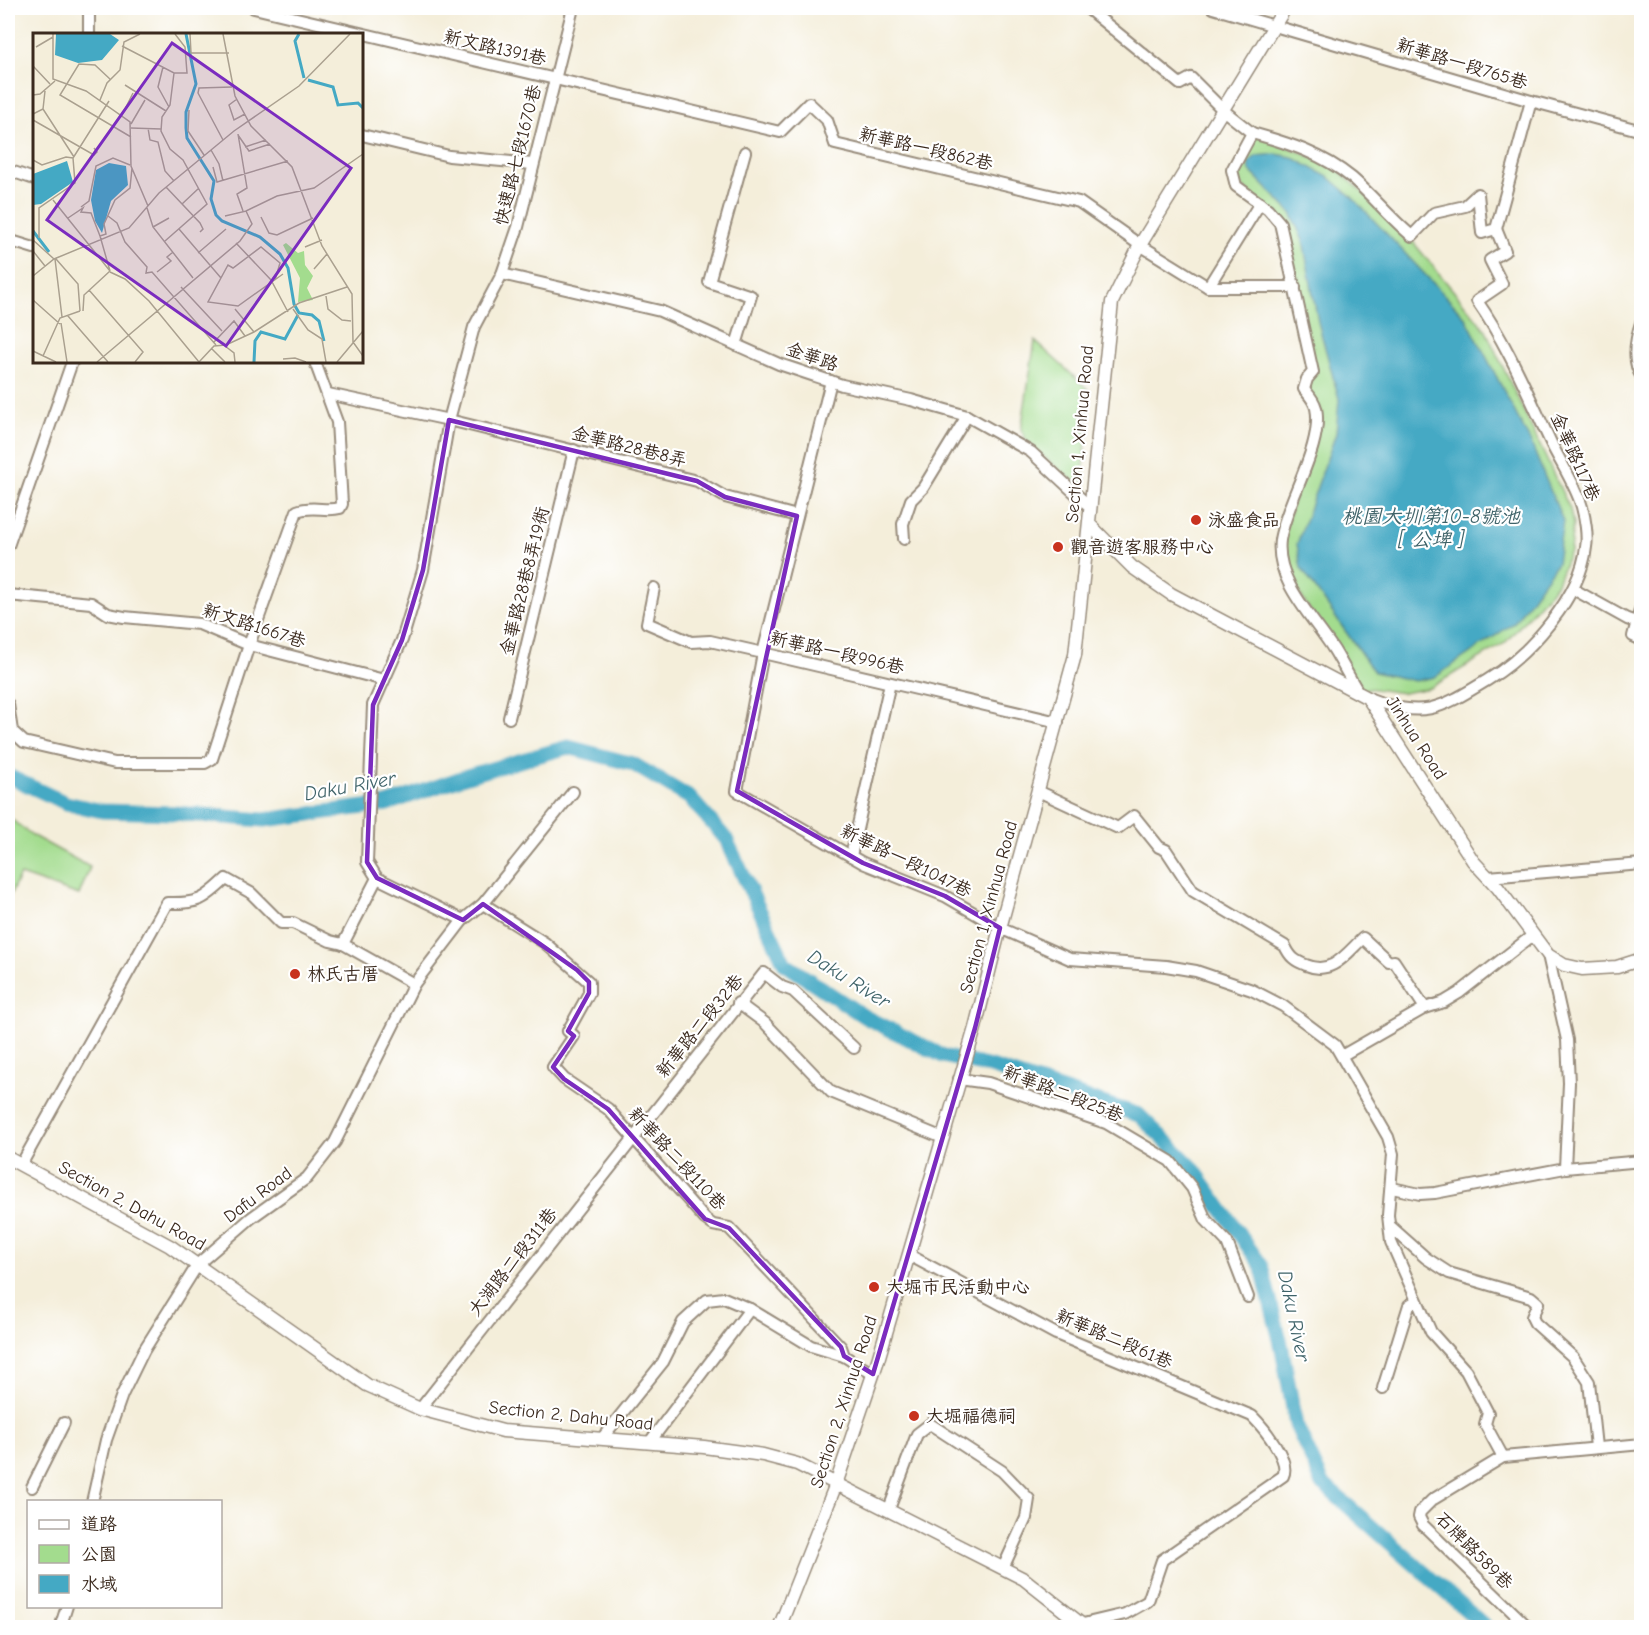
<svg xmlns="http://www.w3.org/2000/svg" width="1649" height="1635" font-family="'Comic Neue','LXGW WenKai TC',sans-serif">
  <rect width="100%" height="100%" fill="#fff"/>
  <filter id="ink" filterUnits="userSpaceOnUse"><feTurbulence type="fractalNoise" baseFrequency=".0167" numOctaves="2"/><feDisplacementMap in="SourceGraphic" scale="12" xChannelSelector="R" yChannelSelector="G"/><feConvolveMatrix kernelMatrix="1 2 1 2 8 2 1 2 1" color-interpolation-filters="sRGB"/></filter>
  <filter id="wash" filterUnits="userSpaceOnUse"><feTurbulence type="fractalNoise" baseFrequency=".008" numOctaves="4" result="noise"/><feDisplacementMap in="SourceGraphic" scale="24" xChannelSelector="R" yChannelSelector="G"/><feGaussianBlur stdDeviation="1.35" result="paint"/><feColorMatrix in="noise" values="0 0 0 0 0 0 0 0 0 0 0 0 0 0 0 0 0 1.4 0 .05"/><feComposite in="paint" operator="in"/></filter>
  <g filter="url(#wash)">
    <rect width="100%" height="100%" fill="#f4eeda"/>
    <g fill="#a3dc8e" stroke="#6f8356" stroke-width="1.5">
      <polygon points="1251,132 1334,166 1403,230 1485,329 1570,509 1573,524 1570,551 1556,585 1505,643 1430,688 1403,693 1367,688 1363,694 1285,571 1281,541 1318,421 1305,389 1314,372 1280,223 1234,178"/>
      <polygon points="1035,341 1090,391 1082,488 1028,444 1021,430"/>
      <polygon points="8,817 35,837 90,867 79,895 20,875 8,900"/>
    </g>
    <polygon fill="#44a9c4" stroke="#406a71" stroke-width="1.5" points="1276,154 1292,157 1330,178 1352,197 1466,318 1531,443 1563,521 1557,563 1514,623 1435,677 1415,681 1374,672 1301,568 1297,544 1336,433 1339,399 1318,322 1303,241 1291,213 1250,171 1248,163 1256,156"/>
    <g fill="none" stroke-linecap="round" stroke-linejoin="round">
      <polyline stroke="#44a9c4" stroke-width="15" points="8,776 66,803 102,811 173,813 264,820 387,804 467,776 568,747 633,764 690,798 726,839 785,964 865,1017 943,1056 991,1067 1139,1115 1192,1167 1261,1265 1281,1344 1296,1425 1323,1484 1487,1628"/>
    </g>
  </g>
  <g filter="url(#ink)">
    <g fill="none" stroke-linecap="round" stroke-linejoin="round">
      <defs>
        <g id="minor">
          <polyline points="254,8 780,132 809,103 827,120 835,144 1079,202 1140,245 1208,287 1295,287"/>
          <path d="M1087,8l93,76 11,-6 32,32 29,23 -20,37 4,16 32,23 12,14 33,149 -6,7 -3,10c5,6 10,11 12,19 8,37 -30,93 -36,132 -5,42 34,78 54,110 8,13 15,27 23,40"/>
          <polyline points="1213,8 1531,101 1642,131"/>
          <polyline points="89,34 89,8"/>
          <path d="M1252,133c36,10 71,21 100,45 21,18 39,41 60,58l22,-23 31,-7 13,-12 4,39 14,-4 35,-128"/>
          <polyline points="362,135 449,156 532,164"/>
          <polyline points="8,170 34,179"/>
          <polyline points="8,240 34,248"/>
          <polyline points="502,274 660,311 779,364 842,385 911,400 967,416 1031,452 1090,507"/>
          <polyline points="1208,287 1260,203"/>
          <path d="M1642,320c-6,17 -11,41 0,57"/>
          <polyline points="736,345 751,296 709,282 745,152"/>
          <polyline points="831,381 763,653 737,791 863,863 945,896 1000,928 1070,959 1166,966 1196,971 1252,990 1283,1006 1335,1045 1388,1137 1393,1154 1388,1215 1391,1242 1431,1332 1466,1371 1488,1413 1485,1424 1503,1457"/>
          <polyline points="328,394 449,420 697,481 725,497 797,516"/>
          <polyline points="904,539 903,524 911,500 923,488 967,416"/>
          <polyline points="8,546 72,362"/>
          <polyline points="654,588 647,623 691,642 710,641 763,653 1058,722"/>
          <polyline points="1573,589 1627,619 1636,622"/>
          <polyline points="8,595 91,603 108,614 124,617 199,624 249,645 384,680"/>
          <polyline points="1642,603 1633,636 1642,640"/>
          <path d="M1368,698c57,22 72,11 121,-19 41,-25 92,-83 97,-132 2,-11 -1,-29 -4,-40 -6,-21 -20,-42 -30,-62 -23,-48 -44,-100 -75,-144l25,-17 -12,-24 15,-9 -9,-22"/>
          <path d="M8,704l4,27 12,11 91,21h90l7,-4 37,-114 48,-134c15,-6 29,1 43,-3l2,-4 -5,-82 -22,-60"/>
          <polyline points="509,718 574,450"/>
          <path d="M1038,791l80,37 16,-12 25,31 7,3 27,41 92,55c5,11 10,15 21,19 26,11 40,-11 57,-27l26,24 5,-1 31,47"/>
          <polyline points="573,792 483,904 463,920 377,878 367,862 373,705 402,640 423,570 449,420 474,327 502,274 518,227 573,8"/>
          <polyline points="851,856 890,683"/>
          <polyline points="1488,877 1642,864"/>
          <polyline points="377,878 343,944 414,984"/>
          <polyline points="483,904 545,943 589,982 589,993 568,1031 574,1036 553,1067 564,1079 608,1109 705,1219 713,1225 729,1228 841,1347 844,1356"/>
          <polyline points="1548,955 1567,1040 1569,1083 1565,1168"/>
          <polyline points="738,1003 765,1023 831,1092 943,1138"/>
          <polyline points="1343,1055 1425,1008 1444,1002 1459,993 1533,935"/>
          <polyline points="959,1079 988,1083 1106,1123 1170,1161 1192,1188 1206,1220 1227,1242 1248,1297"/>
          <path d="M21,1165l146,-262c31,1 37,-3 59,-24l25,14 30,30h12l37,18 13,3"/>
          <polyline points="1392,1188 1420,1194 1435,1193 1565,1168 1642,1161"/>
          <polyline points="1390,1226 1426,1258 1449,1273 1531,1297 1538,1303 1532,1317 1535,1323 1573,1357 1589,1382 1596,1447"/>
          <path d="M909,1255l147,79 196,82c11,11 39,44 31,60l-121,84 -14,41 -23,13 -42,10"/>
          <polyline points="1383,1388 1409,1305 1416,1301"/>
          <polyline points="420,1409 764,973 782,987 793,991 854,1048"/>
          <polyline points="603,1437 663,1362 683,1322 707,1300 724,1298 750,1309 811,1346 844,1356 873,1374"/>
          <polyline points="649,1443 750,1309"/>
          <polyline points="32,1487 64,1423"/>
          <polyline points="92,1502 106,1440 122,1395 144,1350 198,1264 251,1218 307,1178 335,1142 414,984 463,920"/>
          <polyline points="889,1509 917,1434 930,1424 1002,1471 1029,1499 1026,1518 1003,1568"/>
          <polyline points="60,1628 67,1606"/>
          <polyline points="1525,1628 1526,1625 1423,1525 1419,1517 1420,1512 1432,1500 1503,1457 1642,1444"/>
        </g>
        <g id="tertiary">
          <polyline points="1090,525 1132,567 1171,594 1368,698 1473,861 1498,888 1548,955 1564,965 1582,969 1617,967 1642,959"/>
          <polyline points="8,1158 170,1246 367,1385 420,1409 503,1431 704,1447 763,1455 797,1464 1024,1579 1086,1628"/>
          <polyline points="779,1628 836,1484 878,1360 975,1028 1000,928 1075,655 1112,302 1140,245 1285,8"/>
        </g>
      </defs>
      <use href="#minor" stroke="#988c7c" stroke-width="14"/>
      <use href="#tertiary" stroke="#988c7c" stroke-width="15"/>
      <use href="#minor" stroke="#fff" stroke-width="10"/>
      <use href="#tertiary" stroke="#fff" stroke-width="12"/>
    </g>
  </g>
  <path fill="none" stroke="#7b2cbf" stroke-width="4.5" stroke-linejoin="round" d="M449,420l248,61 28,16 72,19 -60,275 126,72 82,33 55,32 -25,100 -102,346 -29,-18 -3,-9 -112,-119 -24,-9 -97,-110 -44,-30 -11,-12 21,-31 -6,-5 21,-38v-11l-12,-12 -94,-66 -20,16 -86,-42 -10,-16 6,-157 29,-65 21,-70z"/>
  <g fill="#c8321e" stroke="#fff" stroke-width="2">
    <circle cx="1196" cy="520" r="6"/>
    <circle cx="1058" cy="547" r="6"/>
    <circle cx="295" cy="974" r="6"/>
    <circle cx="874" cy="1287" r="6"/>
    <circle cx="914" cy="1416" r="6"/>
  </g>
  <g text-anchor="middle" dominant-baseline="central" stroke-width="4.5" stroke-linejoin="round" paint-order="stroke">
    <g font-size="18" fill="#3b2a1e" stroke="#fff">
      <text transform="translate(495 48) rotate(13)">新文路1391巷</text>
      <text transform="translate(1462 64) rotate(17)">新華路一段765巷</text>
      <text transform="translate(926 149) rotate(13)">新華路一段862巷</text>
      <text transform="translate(518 155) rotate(-76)">快速路七段1670巷</text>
      <text transform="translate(812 357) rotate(19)">金華路</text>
      <text transform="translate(1080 434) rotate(-85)">Section 1, Xinhua Road</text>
      <text transform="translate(629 447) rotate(14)">金華路28巷8弄</text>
      <text transform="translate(1575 457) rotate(66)">金華路117巷</text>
      <text transform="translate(525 581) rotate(-76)">金華路28巷8弄19衖</text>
      <text transform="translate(254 626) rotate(18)">新文路1667巷</text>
      <text transform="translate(837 653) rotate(13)">新華路一段996巷</text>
      <text transform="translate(1416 738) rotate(57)">Jinhua Road</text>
      <text transform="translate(906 861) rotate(26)">新華路一段1047巷</text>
      <text transform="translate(989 907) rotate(-75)">Section 1, Xinhua Road</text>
      <text transform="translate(700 1026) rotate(-51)">新華路二段32巷</text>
      <text transform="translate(1063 1094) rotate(21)">新華路二段25巷</text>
      <text transform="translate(677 1159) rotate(47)">新華路二段110巷</text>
      <text transform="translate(258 1195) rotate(-37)">Dafu Road</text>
      <text transform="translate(132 1206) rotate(29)">Section 2, Dahu Road</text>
      <text transform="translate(513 1262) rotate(-52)">大湖路二段311巷</text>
      <text transform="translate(1114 1339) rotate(23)">新華路二段61巷</text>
      <text transform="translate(844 1402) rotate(-72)">Section 2, Xinhua Road</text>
      <text transform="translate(571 1416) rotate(6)">Section 2, Dahu Road</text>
      <text transform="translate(1474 1551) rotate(45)">石牌路589巷</text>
    </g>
    <g font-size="18" fill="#3b2a1e" stroke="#fff" text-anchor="start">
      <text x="1208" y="520">泳盛食品</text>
      <text x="1070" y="547">觀音遊客服務中心</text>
      <text x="307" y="974">林氏古厝</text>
      <text x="886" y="1287">大堀市民活動中心</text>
      <text x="926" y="1416">大堀福德祠</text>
    </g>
    <g font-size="20" font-style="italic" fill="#3f6369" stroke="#fff">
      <text x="1431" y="516">桃園大圳第10-8號池<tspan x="1431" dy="23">[ 公埤 ]</tspan></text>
      <text transform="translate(350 786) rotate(-10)">Daku River</text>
      <text transform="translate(849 979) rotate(32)">Daku River</text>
      <text transform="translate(1294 1316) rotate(78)">Daku River</text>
    </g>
  </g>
  <g transform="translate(33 33)">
    <rect width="330" height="330" fill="#f4eeda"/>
    <path d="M253,210l12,10 6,-2 1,14 8,11 -6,12 6,12 -15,2 2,-24 -17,-33z" fill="#a3dc8e"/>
    <path d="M23,1h54l9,6 -17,20 -24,3 -23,-8zM34,128l6,21 -32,22 -8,1v-31zM76,130l17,3 2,19 -17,16 -9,32 -7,-12 -4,-21 5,-30z" fill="#44a9c4"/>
    <path fill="none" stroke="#44a9c4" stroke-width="3" d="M153,1l10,50 -10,28v16l1,10 27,43 -3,18 5,16 6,6 38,16 20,17 8,14 6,36 5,9 13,2 7,6 5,20M266,1l-4,7 9,37M275,47l25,7 5,18 20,-2 5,5M0,198l16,21M221,329l1,-21 6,-9 24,7 13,-24"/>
    <path fill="none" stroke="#aaa08f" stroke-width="1.5" d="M20,1v45l33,12 44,31 1,44 17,40M157,1l1,19h38M190,1l12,62 16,30 41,41 30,79 30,48 1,48 10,14M89,13l52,27h13l-2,-26 -10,-13M3,14l17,-10M0,33l17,18M130,34l-5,20 11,20M78,47l-16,-15 -16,-1 -19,31 71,42M92,52l41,26M0,62l7,-1 15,-13M204,66l-8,6 5,15 11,-6M67,67l7,-17 13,-13 4,-28 16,-8M10,76l31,48M156,77l-1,21 16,24M0,81l10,-5 2,-18M88,84l12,-24M0,87l61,35 3,-3 -3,-4M98,91l14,-24M98,95l30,1M115,95l2,12 8,2 7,29 9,10M205,101l9,54 -10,6 6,17M205,102l11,16 21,-7M190,107l-25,-47 1,-5 33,-1M212,114l21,-7M178,117l8,14 4,17M0,127l9,5 24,-8 7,1M180,134l4,15 71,-21M133,154l34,36 3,6 -3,3M20,167l57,71M149,171l17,-16M48,174l8,-6 7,-35 17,-8 17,7M114,175l6,19 40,51M213,178l31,-15 37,-8 49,-34M75,183l9,7 8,19 22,25 -1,6 6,-1 64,73M228,184l8,16 8,2 36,-17M35,185l15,-10 -2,4 10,1 9,23M120,194l16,-9M146,196l42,49M6,205v-30l36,-25 -2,-25 36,-57M0,207l21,19M132,208l42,-37 -24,-44 -13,-11 -9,-18 1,-14 8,-12 4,-32M203,210l35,37 17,32M272,214l17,-7M0,218l12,15M165,220l28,-24M22,226l7,58M23,226l22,25 2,27M281,236l13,-15M77,238l-10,-35 6,-2 -2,-10 11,-24 15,-12 2,-20M77,239l15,7 24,22 50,61M124,239l14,-11 -4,-4 6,-5M0,243l21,-17 75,-31 30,-35 75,-62 65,-45 51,-52M242,247l5,-17 -19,-16 -28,21 -5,-3 -20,37 30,4 45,-32M148,254l41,44M56,257l54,62 -8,10M293,263l2,13 14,11 9,1M0,267l27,24M202,276l19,23M260,276l15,21 14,9 4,23M50,278l1,-16 26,-24M35,283l40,46M28,290l6,39M181,309l20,-21 11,15M192,313l9,7 1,9M178,315l14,14M0,318l23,11M10,323l17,-38 20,-7M250,326l12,-1 11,4M64,329l143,-121 12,-17 -6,-13 -21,5M166,329l15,-16 12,-1 28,-13 45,-29 48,-16M304,329l26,-31"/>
    <path fill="#7b2cbf" fill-opacity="0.15" stroke="#7b2cbf" stroke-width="3" d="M139,10l179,125 -125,178 -179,-126z"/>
    <rect width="330" height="330" fill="none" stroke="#3b2a1e" stroke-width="3"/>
  </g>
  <rect width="1649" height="1635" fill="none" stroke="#fff" stroke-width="30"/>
  <rect x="27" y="1500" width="195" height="108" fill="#ffffff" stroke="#b1aaa5" stroke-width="1.5"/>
  <rect x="39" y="1520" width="30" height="9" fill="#ffffff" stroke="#b1aaa5" stroke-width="1.5"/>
  <text x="81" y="1530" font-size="18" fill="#3b2a1e">道路</text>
  <rect x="39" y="1545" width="30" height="18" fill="#a3dc8e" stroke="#b1aaa5" stroke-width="1.5"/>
  <text x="81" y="1560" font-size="18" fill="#3b2a1e">公園</text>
  <rect x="39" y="1575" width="30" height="18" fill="#44a9c4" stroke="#b1aaa5" stroke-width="1.5"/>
  <text x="81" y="1590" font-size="18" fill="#3b2a1e">水域</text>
</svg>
